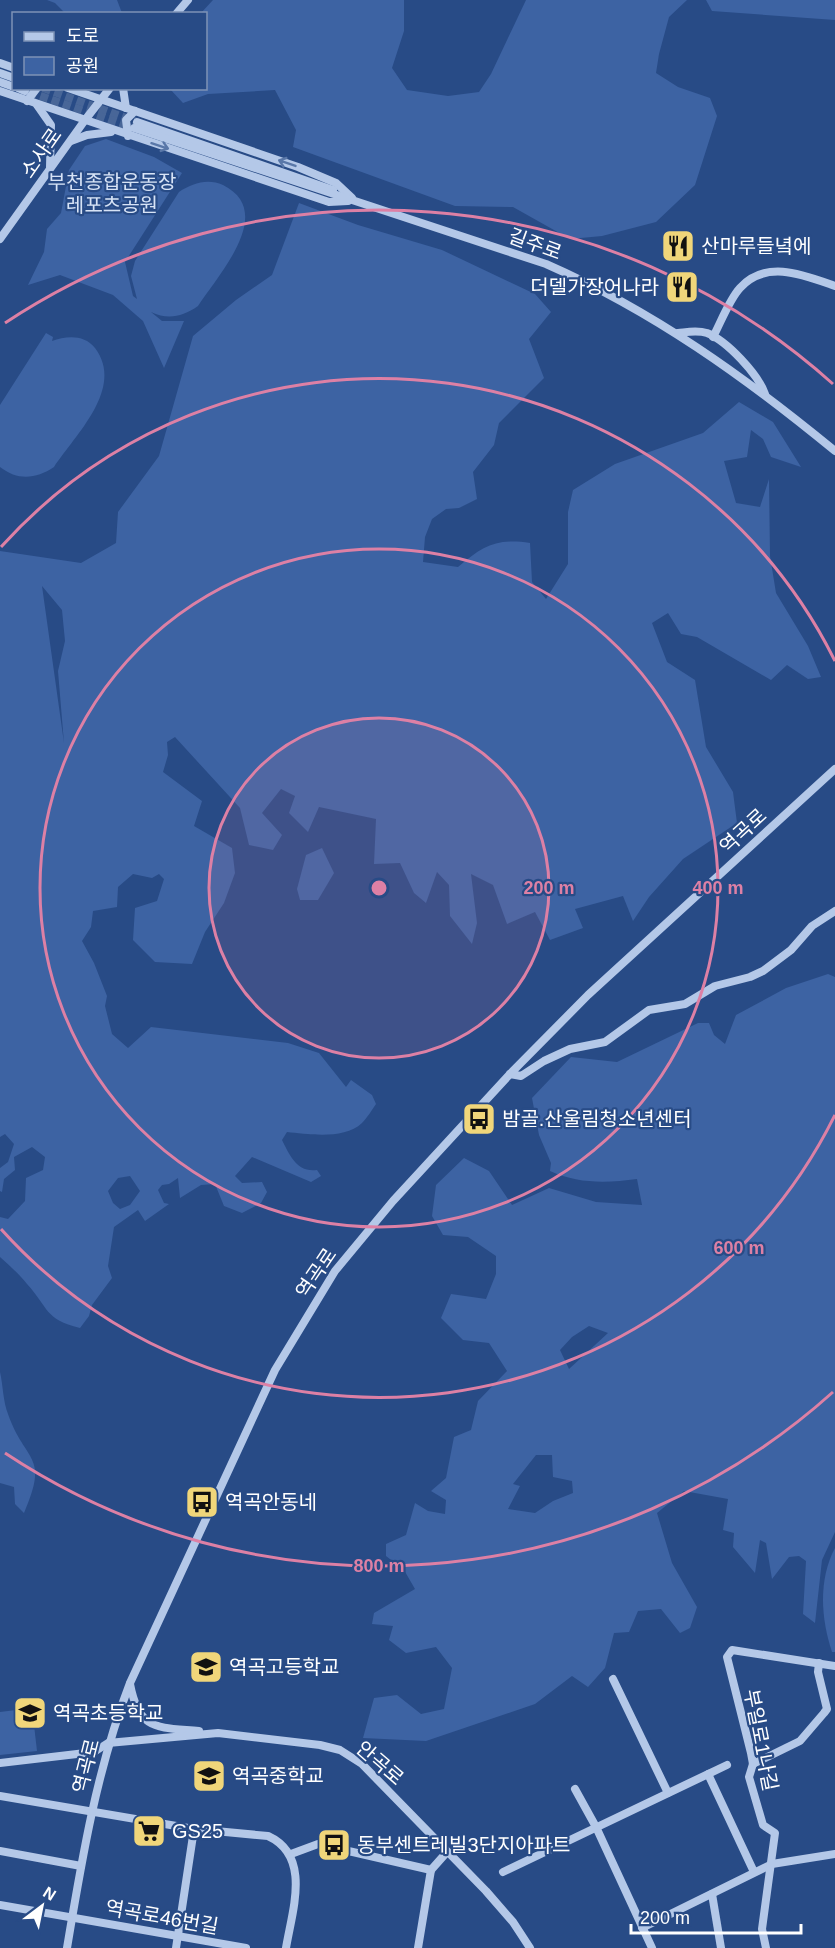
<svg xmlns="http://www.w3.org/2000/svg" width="835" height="1948" font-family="Arial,'Noto Sans KR',sans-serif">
  <rect width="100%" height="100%" fill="#284b86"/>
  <g fill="#3d63a3" fill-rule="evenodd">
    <polygon points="47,0 117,0 122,13 65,13 55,3"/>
    <polygon points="213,0 404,0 404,31 392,68 407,90 448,96 479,92 491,74 526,0 687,0 669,17 659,54 656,73 678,87 710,98 717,116 695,185 656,222 602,236 570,239 513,207 455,206 293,147 296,130 275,90 208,94 183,103 170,89 206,88 206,14 201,13"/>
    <polygon points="706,0 835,0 835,20 712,11"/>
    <path d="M106,139l48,18 28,16 -57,89 8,34 4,3 -6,-23 4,-15 44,-69c13,-9 29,-14 44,-7 54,27 -5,90 -25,121 -16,11 -30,14 -47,6l11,9h22l-20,47 -21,-47 -30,-26 -53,-20 -32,10 16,-33 3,-23 14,-16 8,-43 16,-24z"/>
    <path d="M299,203l59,22 84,25 93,44 16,18 -22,27 15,39 -45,45 -5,22 -21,27 4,27 -18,9 -13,1 -14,10 -7,18 -2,25 35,5c25,-21 38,-29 72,-24l2,39 14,17 22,-35v-52l5,-22 42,-26 88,-31 36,-31 34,20 28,45 -30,-10 -8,-18 -12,-9 -4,27 -23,4 12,42 24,4 9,-28 1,77 6,37 32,53 13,31 -13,2 -21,-14 -16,15 -74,-43 -16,-3 -13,-21 -16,10 15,39 28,18 11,67 27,45 4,31 -54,36 -34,38 -16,24 -10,-25 -48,13 8,19 -33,12 -15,-28 -28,12 -14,-39 -22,-11 6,49 -5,21 -22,-28 -1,-31 -12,-13 -11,31 -12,-10 -14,-30 -26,1 2,-45 -57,-12 -11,25 -19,-19 6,-17 -14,-7 -19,24 20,22 -9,15 -24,-5 -9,-37 -65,-71 -8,5 1,13 -5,17 39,29 -8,25 38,22 3,25 -11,30 -19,29 -13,32 -37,-2 -22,-22 2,-32 22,-7 7,-22 -5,-5 -7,4 -19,-4 -15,13 -1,20 -24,4 -2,16 -9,14 12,22 13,33 -2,10 7,28 16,14 23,-21 137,16 31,10 27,34 5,-7 21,15 4,9c-4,6 -9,14 -14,19 -18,17 -54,11 -75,9l-5,8c7,14 15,33 35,30l4,6 -10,6 -59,-25 -17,19 7,7 20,-1 5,10 -6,11 -19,10 -18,-7 -9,-22 -14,1 -21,13 -2,-20 -9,6 -7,1 -4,5 6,13 5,1 -24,17 -7,-11 -24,17 -6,39 4,12 -20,27 -3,11 -9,12c-36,-9 -31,-20 -53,-44 -8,-10 -18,-19 -27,-27v-40l8,2 17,-18 1,-23 17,-8 2,-13 -13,-10 -18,10 1,13 -11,9 -2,13 -2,-1v-23l8,-6 6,-18 -9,-10 -5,3v-586l81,12 35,-20 2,-31 41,-56 34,-120 43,-36 36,-25zM42,586l20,24 3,31 -7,30 6,72zM130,1176l10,15 -10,14 -10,4 -7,-6 -5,-12 10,-13z"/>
    <path d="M46,333l7,4 -1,4c14,-5 32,-7 43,7 30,40 -19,86 -41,119 -18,12 -36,14 -54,0v-62z"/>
    <polygon points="322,848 334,873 318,900 300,900 297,889 306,855"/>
    <path d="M828,974l7,3v555l-13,28 -7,63 -12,-9 3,-53 -7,-5 -10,1 -17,22 -6,-36 -6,-3 -5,33 -22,-26 1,-14 -11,-3 5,-31 -44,-8 -27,22 15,50 25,44 -7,21 -10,5 -19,-24 -23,2 -9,21 -15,1 -9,35 -17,19 -16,-11 -37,28 -109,37 -63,-3 11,-40 23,-3 24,19 23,-5 8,-41 -16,-21 -30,6 -17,-13 4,-14 -21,-2 2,-11 41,-24 -11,-19 -18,-14v-12l20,-9 9,-32 13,8 17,3 1,-14 -15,-9 15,-13 8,-41 17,-7 7,-29 29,-30 -18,-28 -26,-3 -22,-22 10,-24 35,5 10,-25v-18l-28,-19 -25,-2 -11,-19 4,-31 28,-27 25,13 23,34 37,-17 47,14 46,3 -5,-26c-30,4 -59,5 -87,-8l1,-8 -12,-28 -7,-37 39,-41 46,5 81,-39h11l5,12 11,9 11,-29 50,-27zM589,1326l19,7 -39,36 -9,-19 12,-13zM536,1455h16l1,22 19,4 1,12 -20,8 -18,12 -27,-4 12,-23 -7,-2z"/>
    <path d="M0,1372c3,13 3,30 8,42 17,49 42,40 16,99l-9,-9 -1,-17 -14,-4z"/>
    <path d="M835,1548v104h-3c-11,-33 -14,-72 3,-104z"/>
    <polygon points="32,1708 37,1751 0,1755 0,1712"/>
  </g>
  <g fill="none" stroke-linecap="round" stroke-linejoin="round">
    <g stroke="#486698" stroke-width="8" stroke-dasharray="8 4" stroke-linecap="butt">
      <polyline points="43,88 137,122"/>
      <polyline points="29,92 131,127"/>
    </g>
    <g stroke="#b4c8e8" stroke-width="8">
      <polyline points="176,14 188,0"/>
      <polyline points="0,63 14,68"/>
      <polyline points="0,73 14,78"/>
      <polyline points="0,82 14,87"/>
      <polyline points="18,88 25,91"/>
      <polyline points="68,88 298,167 336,183 352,198"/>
      <polyline points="123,88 126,108"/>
      <polyline points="0,91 329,202 348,201"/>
      <polyline points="27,101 37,88"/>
      <polyline points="37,105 51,125 50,167"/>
      <polyline points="137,122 333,190"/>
      <path d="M134,128l412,136c107,47 199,113 289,187"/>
      <polyline points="128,136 126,120 135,111"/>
      <polyline points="71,141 87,135 111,132"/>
      <polyline points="0,239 85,120 110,88"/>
      <path d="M678,333c10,-1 19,-3 29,0 20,8 51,41 58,61"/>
      <path d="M713,337c8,-15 16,-37 27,-49 26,-29 64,-13 95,-2"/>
      <polyline points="510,1074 521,1076 544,1061 570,1049 605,1042 649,1010 685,1004 715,986 750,977 763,971 791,950 812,926 835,911"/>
      <polyline points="613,1679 668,1793"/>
      <path d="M130,1684c9,47 26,43 69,47"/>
      <polyline points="0,1763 94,1752 108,1743 218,1733 320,1745 340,1750 362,1764 486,1891 513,1922 530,1948"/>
      <polyline points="753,1764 800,1741 824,1713 827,1709 818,1672 819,1663"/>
      <polyline points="708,1774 754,1872"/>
      <polyline points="575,1789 596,1827 652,1948"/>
      <path d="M0,1796l194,33 74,7c44,20 24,75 18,112"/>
      <polyline points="0,1851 81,1866"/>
      <polyline points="291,1854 318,1844 431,1870"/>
      <polyline points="503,1872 727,1765"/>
      <polyline points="712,1894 721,1948"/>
      <polyline points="0,1905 246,1948"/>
      <polyline points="642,1928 772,1864 835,1854"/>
      <path d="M67,1948c15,-90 30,-180 63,-265l145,-313 60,-99 58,-70 117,-127 78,-79 247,-226"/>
      <polyline points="176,1948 194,1829"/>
      <polyline points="418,1948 431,1870 447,1852"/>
      <polyline points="766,1948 762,1929 775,1833 763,1825 749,1777 753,1764 751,1753 727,1657 732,1650 835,1666"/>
    </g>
  </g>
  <defs><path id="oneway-shaft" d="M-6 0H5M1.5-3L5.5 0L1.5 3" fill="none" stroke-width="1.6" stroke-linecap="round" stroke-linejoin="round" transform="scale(1.5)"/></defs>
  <g stroke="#5977a8">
    <use href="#oneway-shaft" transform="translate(160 146) rotate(18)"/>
    <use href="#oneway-shaft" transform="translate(287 163) rotate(-161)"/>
  </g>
  <circle cx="379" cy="888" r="170" fill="#dd80a5" fill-opacity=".12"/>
  <g fill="none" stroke="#dd80a5" stroke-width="3">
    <circle cx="379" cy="888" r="170"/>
    <circle cx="379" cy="888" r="339"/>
    <path d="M835 1115A509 509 0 0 1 1 1229M1 547A509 509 0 0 1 835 661"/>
    <path d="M833 1392A678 678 0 0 1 5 1453M5 323A678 678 0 0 1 833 384"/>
  </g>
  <defs>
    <symbol id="restaurant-square" viewBox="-11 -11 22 22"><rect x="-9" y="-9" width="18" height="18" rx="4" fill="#f0d67a" stroke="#284b86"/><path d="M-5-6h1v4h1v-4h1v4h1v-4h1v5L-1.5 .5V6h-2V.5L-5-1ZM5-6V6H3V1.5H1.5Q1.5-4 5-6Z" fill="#111"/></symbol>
    <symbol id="bus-square" viewBox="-11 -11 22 22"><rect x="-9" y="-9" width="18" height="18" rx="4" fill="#f0d67a" stroke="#284b86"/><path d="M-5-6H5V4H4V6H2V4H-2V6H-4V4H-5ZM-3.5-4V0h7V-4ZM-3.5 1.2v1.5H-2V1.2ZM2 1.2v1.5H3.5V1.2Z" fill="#111"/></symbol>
    <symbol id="school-square" viewBox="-11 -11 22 22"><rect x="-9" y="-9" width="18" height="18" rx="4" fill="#f0d67a" stroke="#284b86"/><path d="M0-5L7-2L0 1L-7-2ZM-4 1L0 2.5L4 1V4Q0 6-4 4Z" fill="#111"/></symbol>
    <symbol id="supermarket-square" viewBox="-11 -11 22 22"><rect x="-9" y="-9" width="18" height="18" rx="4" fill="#f0d67a" stroke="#284b86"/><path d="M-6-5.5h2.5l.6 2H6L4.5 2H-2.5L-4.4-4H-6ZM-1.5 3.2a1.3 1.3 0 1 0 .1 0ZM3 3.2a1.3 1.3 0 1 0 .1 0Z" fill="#111"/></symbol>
  </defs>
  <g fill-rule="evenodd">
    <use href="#restaurant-square" x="659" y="227" width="38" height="38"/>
    <use href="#restaurant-square" x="663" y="268" width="38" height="38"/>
    <use href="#bus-square" x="460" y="1100" width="38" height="38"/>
    <use href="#bus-square" x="183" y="1483" width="38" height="38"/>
    <use href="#school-square" x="187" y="1648" width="38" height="38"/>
    <use href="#school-square" x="11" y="1694" width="38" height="38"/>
    <use href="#school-square" x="190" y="1757" width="38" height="38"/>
    <use href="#supermarket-square" x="130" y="1812" width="38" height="38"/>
    <use href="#bus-square" x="315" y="1826" width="38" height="38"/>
  </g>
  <g text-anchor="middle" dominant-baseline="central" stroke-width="4.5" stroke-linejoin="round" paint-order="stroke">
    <g font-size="20" fill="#fff" stroke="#284b86">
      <text transform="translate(41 153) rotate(-55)">소사로</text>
      <text transform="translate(535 244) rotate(20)">길주로</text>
      <text transform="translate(743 831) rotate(-43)">역곡로</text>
      <text transform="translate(316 1273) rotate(-56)">역곡로</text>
      <text transform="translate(761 1740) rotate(79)">부일로1나길</text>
      <text transform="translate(380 1763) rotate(41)">안곡로</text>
      <text transform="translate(86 1766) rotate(-76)">역곡로</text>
      <text transform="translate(162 1917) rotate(10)">역곡로46번길</text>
    </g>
    <g font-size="20" fill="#d7e3f6" stroke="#284b86">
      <text x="112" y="182">부천종합운동장<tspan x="112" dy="23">레포츠공원</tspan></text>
    </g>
    <g font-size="20" fill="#fff" stroke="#284b86" text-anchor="start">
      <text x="701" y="246">산마루들녘에</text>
      <text x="659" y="287" text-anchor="end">더델가장어나라</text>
      <text x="502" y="1119">밤골.산울림청소년센터</text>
      <text x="225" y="1502">역곡안동네</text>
      <text x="229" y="1667">역곡고등학교</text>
      <text x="53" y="1713">역곡초등학교</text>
      <text x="232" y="1776">역곡중학교</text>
      <text x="172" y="1831">GS25</text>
      <text x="357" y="1845">동부센트레빌3단지아파트</text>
    </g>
  </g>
  <circle cx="379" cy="888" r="9" fill="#dd80a5" stroke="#284b86" stroke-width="3"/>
  <g font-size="18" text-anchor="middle" font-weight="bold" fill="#dd80a5" stroke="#284b86" stroke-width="4.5" stroke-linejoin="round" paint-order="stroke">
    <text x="549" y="894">200 m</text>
    <text x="718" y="894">400 m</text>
    <text x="739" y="1254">600 m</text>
    <text x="379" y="1572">800 m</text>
  </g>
  <rect x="12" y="12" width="195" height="78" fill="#284b86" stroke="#7e93b6" stroke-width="1.5"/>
  <rect x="24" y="32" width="30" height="9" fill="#b4c8e8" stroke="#7e93b6" stroke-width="1.5"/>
  <text x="66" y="42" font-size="18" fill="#ffffff">도로</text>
  <rect x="24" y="57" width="30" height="18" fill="#3d63a3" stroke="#7e93b6" stroke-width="1.5"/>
  <text x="66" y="72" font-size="18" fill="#ffffff">공원</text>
  <g transform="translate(42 1906) rotate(32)" stroke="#284b86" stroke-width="4.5" paint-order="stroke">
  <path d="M0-4.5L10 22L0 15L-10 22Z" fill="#ffffff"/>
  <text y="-9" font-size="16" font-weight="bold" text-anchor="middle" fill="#ffffff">N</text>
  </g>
  <path d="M631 1924v9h170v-9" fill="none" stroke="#ffffff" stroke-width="3"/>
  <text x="640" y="1924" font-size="18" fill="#ffffff" stroke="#284b86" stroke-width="4.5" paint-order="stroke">200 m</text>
</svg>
